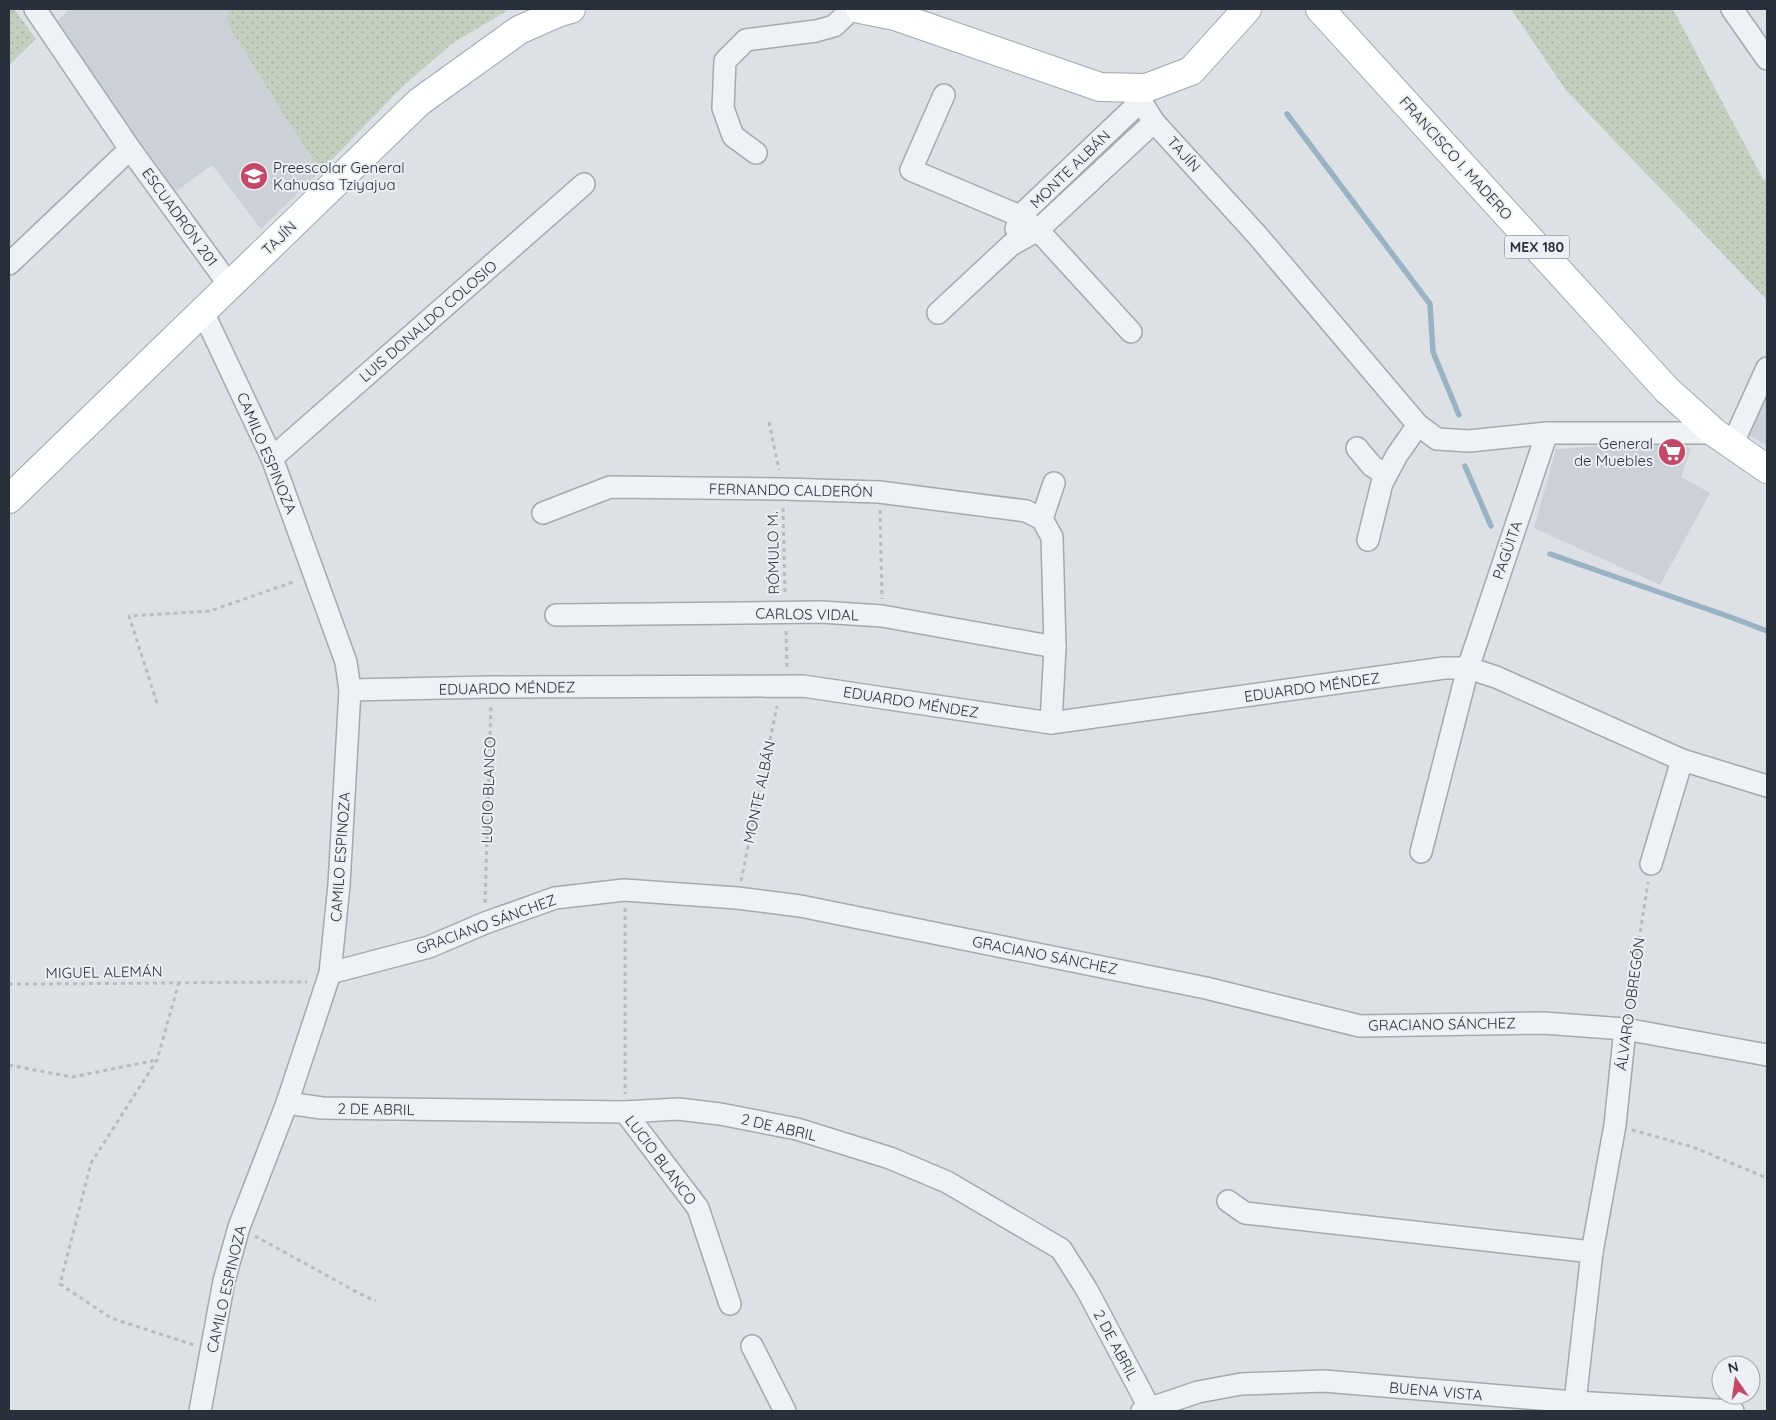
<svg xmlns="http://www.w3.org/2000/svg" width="1776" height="1420" font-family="Quicksand,sans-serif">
  <defs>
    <pattern id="grass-dots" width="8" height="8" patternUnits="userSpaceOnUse" patternTransform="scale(1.25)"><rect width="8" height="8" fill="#c5cfbf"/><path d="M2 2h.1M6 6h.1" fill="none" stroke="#a9b2a5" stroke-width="1.8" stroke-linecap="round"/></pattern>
  </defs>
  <rect width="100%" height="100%" fill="#dde1e6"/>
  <g fill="#cbd1d7">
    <polygon points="70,9 228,9 228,25 282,112 321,171 261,229 212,165 174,193 56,22"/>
    <polygon points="1767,384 1767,446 1746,433"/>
    <polygon points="1664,442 1691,448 1681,477 1710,493 1660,585 1534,528 1556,449"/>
  </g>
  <g fill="url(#grass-dots)">
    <polygon points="9,9 14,9 36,39 9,65"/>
    <polygon points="228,9 510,9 453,43 402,87 321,171 282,112 228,25"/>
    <polygon points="1511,9 1673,9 1763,179 1767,181 1767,300 1565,89"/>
  </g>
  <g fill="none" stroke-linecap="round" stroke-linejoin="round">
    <g stroke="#9ab3c4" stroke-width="5.5">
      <polyline points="1287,114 1430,304 1433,352 1459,415"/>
      <polyline points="1465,466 1491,526"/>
      <polyline points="1550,554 1730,617 1767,631"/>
    </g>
    <defs>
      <g id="minor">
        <polyline points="35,9 130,149 230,286"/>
        <polyline points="1732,9 1767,59"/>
        <polyline points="1146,88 1141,101 1154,122 1257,235 1418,425 1437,439 1469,441 1547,433 1715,433"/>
        <polyline points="944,95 911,170 1020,216 1038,230 1131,332"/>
        <polyline points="756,153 733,136 723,108 725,61 746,40 816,31 834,26 852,9"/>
        <polyline points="1016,229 1020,216 1141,101"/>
        <polyline points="9,264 130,149"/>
        <polyline points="938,313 1011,245 1038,230 1154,122"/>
        <polyline points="1732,445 1767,368"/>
        <polyline points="1357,448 1372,466 1386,475"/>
        <polyline points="272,458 584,184"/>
        <polyline points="543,513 610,487 783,489 879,492 1026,511 1042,519 1052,537 1055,647 1051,723"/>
        <polyline points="1042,519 1054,483"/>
        <polyline points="1368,540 1382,483 1397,455 1418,425"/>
        <polyline points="556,615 821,612 882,616 1055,647"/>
        <polyline points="350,690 491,687 803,686 1051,723 1444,668 1468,668 1496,677 1682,760 1767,786"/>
        <polyline points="1421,852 1468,668 1547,433"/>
        <polyline points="1651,864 1682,760"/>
        <polyline points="330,973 429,947 485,923 555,898 624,890 737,898 800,906 1206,988 1360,1026 1543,1023 1625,1029 1767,1055"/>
        <polyline points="287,1103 322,1108 625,1112 678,1109 720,1114 797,1129 890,1158 947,1182 1061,1249 1087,1290 1151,1411"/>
        <polyline points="625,1112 698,1208 730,1304"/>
        <polyline points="1228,1201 1245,1213 1592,1252"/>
        <polyline points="752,1346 785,1411"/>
        <polyline points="200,1411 224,1281 239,1227 287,1103 330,973 339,885 350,690 346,662 272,458 203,312"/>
        <polyline points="1142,1411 1198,1392 1241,1384 1324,1381 1574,1402 1733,1411"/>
        <polyline points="1574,1411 1592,1252 1615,1125 1625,1029"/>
      </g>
      <g id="major">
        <polyline points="860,9 895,16 1100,87 1146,88 1191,71 1247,9"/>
        <polyline points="1320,9 1667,390 1715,433 1767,469"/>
        <polyline points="9,499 419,102 519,30 560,12 571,9"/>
      </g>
    </defs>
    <use href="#minor" stroke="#a3a9af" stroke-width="24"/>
    <use href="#major" stroke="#9da7b1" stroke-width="30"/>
    <g stroke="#b7bcc0" stroke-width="3" stroke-dasharray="4 4" stroke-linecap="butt">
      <polyline points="769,422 779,470"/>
      <polyline points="783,508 785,594"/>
      <polyline points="880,510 882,599"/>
      <polyline points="786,631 787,667"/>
      <polyline points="157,703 129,616 210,611 296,581"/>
      <polyline points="741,881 777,706"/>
      <polyline points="485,903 491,704"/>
      <polyline points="625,908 625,1094"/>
      <polyline points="179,982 157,1060 91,1163 60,1284 111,1318 194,1345"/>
      <path d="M9,984c99,0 199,-2 298,-2"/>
      <polyline points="1628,1011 1648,882"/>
      <polyline points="9,1065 72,1077 157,1060"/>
      <polyline points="1632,1130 1693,1147 1767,1178"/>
      <polyline points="255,1236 366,1297 376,1301"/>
    </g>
    <use href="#minor" stroke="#eff2f4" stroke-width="21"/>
    <use href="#major" stroke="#fff" stroke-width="28"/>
  </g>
  <defs>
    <symbol id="school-disc" viewBox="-11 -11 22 22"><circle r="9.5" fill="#c44969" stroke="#ecf0f4"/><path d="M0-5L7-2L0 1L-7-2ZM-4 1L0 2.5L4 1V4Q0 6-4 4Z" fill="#fff"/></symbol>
    <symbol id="supermarket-disc" viewBox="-11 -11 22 22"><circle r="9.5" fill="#c44969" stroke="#ecf0f4"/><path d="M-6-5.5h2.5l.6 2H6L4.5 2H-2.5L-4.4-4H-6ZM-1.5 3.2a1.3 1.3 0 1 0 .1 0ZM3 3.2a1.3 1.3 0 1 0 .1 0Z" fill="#fff"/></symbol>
  </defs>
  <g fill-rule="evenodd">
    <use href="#school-disc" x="238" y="160" width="32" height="32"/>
    <use href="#supermarket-disc" x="1656" y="436" width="32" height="32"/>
  </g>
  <g text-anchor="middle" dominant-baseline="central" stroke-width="4" stroke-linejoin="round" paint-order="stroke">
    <rect fill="#ecf0f4" stroke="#636a72" stroke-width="1" x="1504.5" y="235.5" width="65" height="23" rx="4"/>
    <g font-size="14" font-weight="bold" fill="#28313b">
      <text x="1537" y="247">MEX 180</text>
    </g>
    <g font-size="15" fill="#28313b" stroke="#ecf0f4">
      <text transform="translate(1184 154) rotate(48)">TAJÍN</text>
      <text transform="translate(1456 158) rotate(48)">FRANCISCO I. MADERO</text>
      <text transform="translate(1070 169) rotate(-44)">MONTE ALBÁN</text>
      <text transform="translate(180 217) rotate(54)">ESCUADRÓN 201</text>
      <text transform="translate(279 238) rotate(-44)">TAJÍN</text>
      <text transform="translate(428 321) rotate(-41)">LUIS DONALDO COLOSIO</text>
      <text transform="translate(267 453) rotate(67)">CAMILO ESPINOZA</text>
      <text transform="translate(791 490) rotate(1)">FERNANDO CALDERÓN</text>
      <text transform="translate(1507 550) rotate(-71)">PAGÜITA</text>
      <text transform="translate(773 553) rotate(-91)">RÓMULO M.</text>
      <text transform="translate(807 614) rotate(1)">CARLOS VIDAL</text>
      <text transform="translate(1312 687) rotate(-8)">EDUARDO MÉNDEZ</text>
      <text transform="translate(507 688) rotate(-1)">EDUARDO MÉNDEZ</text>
      <text transform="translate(911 702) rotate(9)">EDUARDO MÉNDEZ</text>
      <text transform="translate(488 790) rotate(-88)">LUCIO BLANCO</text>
      <text transform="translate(759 792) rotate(-78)">MONTE ALBÁN</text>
      <text transform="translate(340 857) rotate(-86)">CAMILO ESPINOZA</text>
      <text transform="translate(486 924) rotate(-20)">GRACIANO SÁNCHEZ</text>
      <text transform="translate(1045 955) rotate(11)">GRACIANO SÁNCHEZ</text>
      <text transform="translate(104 972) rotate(-1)">MIGUEL ALEMÁN</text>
      <text transform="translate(1630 1004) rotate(-82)">ÁLVARO OBREGÓN</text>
      <text transform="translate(1442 1024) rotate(-1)">GRACIANO SÁNCHEZ</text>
      <text transform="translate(376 1109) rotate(1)">2 DE ABRIL</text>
      <text transform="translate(779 1127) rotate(13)">2 DE ABRIL</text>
      <text transform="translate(661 1160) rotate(53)">LUCIO BLANCO</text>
      <text transform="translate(226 1289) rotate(-77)">CAMILO ESPINOZA</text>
      <text transform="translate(1116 1345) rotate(62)">2 DE ABRIL</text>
      <text transform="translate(1436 1391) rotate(5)">BUENA VISTA</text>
    </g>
    <g font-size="15" fill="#28313b" stroke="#ecf0f4" text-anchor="start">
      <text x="273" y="167">Preescolar General<tspan x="273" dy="17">Kahuasa Tziyajua</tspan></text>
      <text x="1653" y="443" text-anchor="end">General<tspan x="1653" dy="17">de Muebles</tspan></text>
    </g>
  </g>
  <rect width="1776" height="1420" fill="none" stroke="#28313b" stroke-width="20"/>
  <g transform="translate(1736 1380) rotate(347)"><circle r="24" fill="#ecf0f4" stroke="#9ea4aa"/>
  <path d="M0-4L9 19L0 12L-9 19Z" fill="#c44969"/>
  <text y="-8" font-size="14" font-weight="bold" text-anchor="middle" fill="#28313b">N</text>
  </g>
</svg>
